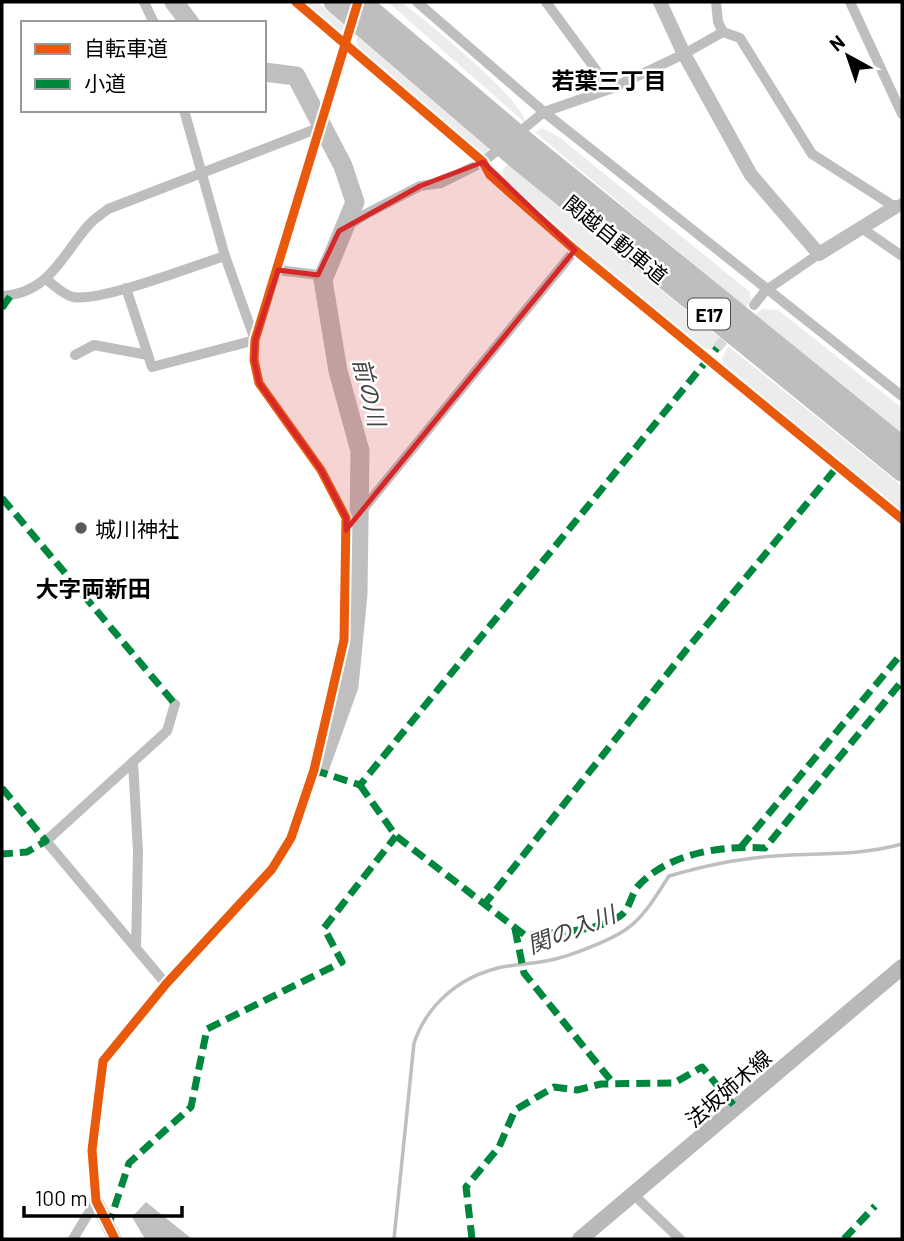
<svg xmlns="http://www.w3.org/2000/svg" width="904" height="1241" font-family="Barlow,'Noto Sans JP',sans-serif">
  <rect width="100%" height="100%" fill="#fff"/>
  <g fill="#ececec">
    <polygon points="304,2 317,2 348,29 339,31"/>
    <path d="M388,2h14c24,20 121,96 124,122z"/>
    <polygon points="357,36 493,152 487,158 480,155 364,54 356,42"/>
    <polygon points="542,128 559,137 750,292 751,300 745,308 535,132"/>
    <polygon points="507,164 721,339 711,350 697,347 584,253 507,184 502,171"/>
    <polygon points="762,309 778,310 902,408 902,437 754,316"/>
    <polygon points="728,346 902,486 902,513 725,368 722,359"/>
  </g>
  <polygon fill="#bfbfbf" points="146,1202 192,1239 145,1239 132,1217"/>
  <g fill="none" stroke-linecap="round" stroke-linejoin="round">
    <path stroke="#bfbfbf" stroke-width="3.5" d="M394,1239l20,-196c13,-38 44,-65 84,-75 17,-4 36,-4 53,-8 19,-4 58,-19 74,-30 19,-12 32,-36 44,-54 31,-9 62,-16 94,-19 47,-5 93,0 139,-13"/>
    <g stroke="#bfbfbf" stroke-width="19">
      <polyline points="174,2 190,23"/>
      <polyline points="264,72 296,76 343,166 355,202 323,280 338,371 360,451 358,594 349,686 320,767"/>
    </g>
    <polyline stroke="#d9d9d9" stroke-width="10" stroke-dasharray="10 5" stroke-linecap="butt" points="717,348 732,331"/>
    <g stroke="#bebebe" stroke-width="10">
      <polyline points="144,2 154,23"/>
      <polyline points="296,2 483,162 490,175 575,250 902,519"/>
      <polyline points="417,2 544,112 902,396"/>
      <polyline points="546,2 610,89"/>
      <polyline points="850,2 902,114"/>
      <polyline points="723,32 740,38 812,154 895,207 902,203"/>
      <polyline points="863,229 902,256"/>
      <polyline points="278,270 319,275 339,231 368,213 420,186 441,183 483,162 544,112 610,89 684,54 723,32 718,22 716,2"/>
      <path d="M46,279c7,6 18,16 27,18 29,5 120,-31 152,-41"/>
      <polyline points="126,288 152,367 255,340 225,256 184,110"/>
      <path d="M2,296c47,-3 59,-39 85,-69 5,-7 14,-12 21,-18l213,-82"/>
      <polyline points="754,305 765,291 819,254"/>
      <polyline points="75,355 94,345 148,355"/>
      <polyline points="346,530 575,250"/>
      <polyline points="133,762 138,852 136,948"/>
      <polyline points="166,984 46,841 167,731 175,704"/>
      <polyline points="635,1196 680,1239"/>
      <polyline points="73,1239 96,1201 92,1150 103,1061 166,984 272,869 291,838 314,770 344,640 346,518 321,470 259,383 254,360 255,340 349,31"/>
    </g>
    <g stroke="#bebebe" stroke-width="14">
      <polyline points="660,2 684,54 751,175 819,254 895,207"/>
      <polyline points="96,1201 115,1239"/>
    </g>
    <polyline stroke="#b8b8b8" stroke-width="16" points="580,1239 902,967"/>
    <g stroke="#bebebe" stroke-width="21">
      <polyline points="334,2 515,157 902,471"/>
      <polyline points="361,2 527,143 902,447"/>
    </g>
    <g stroke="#00873e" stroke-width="7" stroke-dasharray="14 7" stroke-linecap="butt">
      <polyline points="2,308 11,295"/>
      <polyline points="2,498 175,704"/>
      <polyline points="314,770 360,785 717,348"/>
      <path d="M360,785l36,51 130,100c30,-5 68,-3 94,-20 10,-6 11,-23 19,-31 30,-32 84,-40 126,-37l137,-167"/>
      <polyline points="2,788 46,841 27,852 2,854"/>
      <polyline points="741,847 902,653"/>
      <polyline points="483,906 687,649 837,467"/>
      <polyline points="515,929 524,973 613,1083"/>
      <polyline points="108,1227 129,1163 191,1107 207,1029 342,962 324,928 396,836"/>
      <polyline points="472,1239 466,1187 499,1147 515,1110 554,1087 577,1090 601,1084 674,1083 702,1067 736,1108"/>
      <polyline points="844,1239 875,1206"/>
    </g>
    <defs>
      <g id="cycleway">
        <polyline points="296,2 483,162 490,175 575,250 902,519"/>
        <polyline points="115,1239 96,1201 92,1150 103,1061 166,984 272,869 291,838 314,770 344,640 346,518 321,470 259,383 254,360 255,340 358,2"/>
      </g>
    </defs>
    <use href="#cycleway" stroke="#fff" stroke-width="13"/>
    <use href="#cycleway" stroke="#e8590c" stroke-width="9"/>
  </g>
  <path fill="#d62828" fill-opacity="0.2" stroke="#d62828" stroke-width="5" stroke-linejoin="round" d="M483,162l92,88 -229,280v-12l-25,-48 -62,-87 -5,-23 1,-20 23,-70 40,5 21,-44 81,-45z"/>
  <circle fill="#595959" stroke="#fff" stroke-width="2.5" cx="81" cy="528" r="7"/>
  <g text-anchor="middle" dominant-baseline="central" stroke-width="5" stroke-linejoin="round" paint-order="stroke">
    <rect fill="#fff" stroke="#4c4c4c" stroke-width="2" x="688" y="298.5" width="42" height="31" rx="5"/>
    <g font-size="19" font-weight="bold" fill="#000">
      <text x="709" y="314">E17</text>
    </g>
    <g font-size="21" fill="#000" stroke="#fff">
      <text transform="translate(616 239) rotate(39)">関越自動車道</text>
      <text transform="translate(728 1088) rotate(-41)">法坂姉木線</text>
    </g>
    <g font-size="21" fill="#000" stroke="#fff" text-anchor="start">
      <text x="95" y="528">城川神社</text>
    </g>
    <g font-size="23" font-weight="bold" fill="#000" stroke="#fff">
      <text x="609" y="80">若葉三丁目</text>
      <text x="93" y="588">大字両新田</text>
    </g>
    <g font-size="23" font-style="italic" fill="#444" stroke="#fff">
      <text transform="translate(370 392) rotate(76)">前の川</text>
      <text transform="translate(571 929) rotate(-21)">関の入川</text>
    </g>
  </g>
  <rect width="904" height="1241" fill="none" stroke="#000000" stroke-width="7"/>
  <rect x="21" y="21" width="245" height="91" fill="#ffffff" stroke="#999999" stroke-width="2"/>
  <rect x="35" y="44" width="35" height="10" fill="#e8590c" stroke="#999999" stroke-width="2"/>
  <text x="84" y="56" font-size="21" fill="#000000">自転車道</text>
  <rect x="35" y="79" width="35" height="10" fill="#00873e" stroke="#999999" stroke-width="2"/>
  <text x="84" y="91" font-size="21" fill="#000000">小道</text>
  <g transform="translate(848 56) rotate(320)" stroke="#ffffff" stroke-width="5" paint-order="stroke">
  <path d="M0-5L12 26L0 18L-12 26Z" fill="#000000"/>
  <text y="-10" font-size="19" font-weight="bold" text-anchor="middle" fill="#000000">N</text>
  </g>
  <path d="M24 1206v10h158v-10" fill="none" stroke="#000000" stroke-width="3.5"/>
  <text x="35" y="1206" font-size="21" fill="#000000" stroke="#ffffff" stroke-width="5" paint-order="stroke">100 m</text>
</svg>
